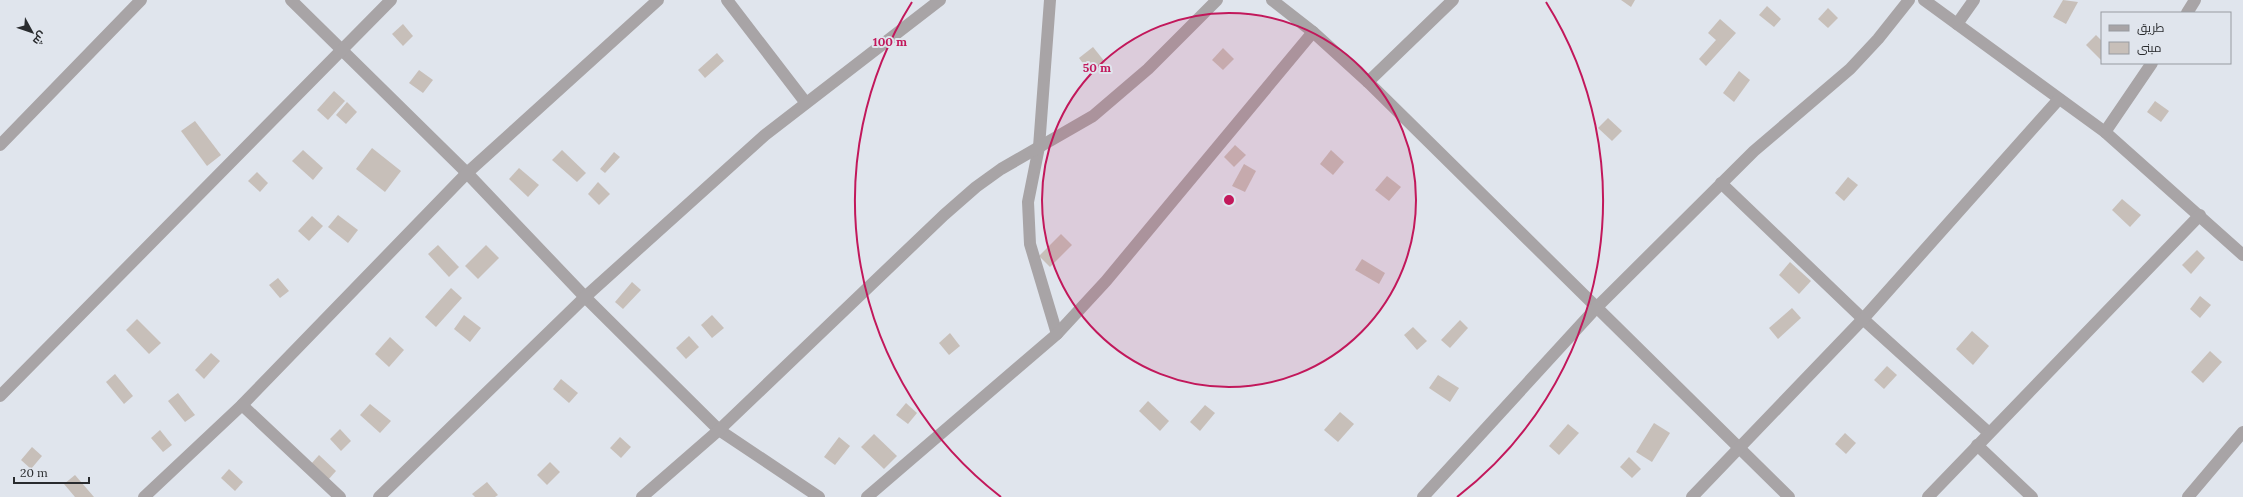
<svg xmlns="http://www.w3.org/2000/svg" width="2243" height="497" font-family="Lora,Cairo,serif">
  <rect width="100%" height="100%" fill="#e0e5ed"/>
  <g fill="#c7bfb9">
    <polygon points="1621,0 1635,0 1631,7"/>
    <polygon points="2063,0 2078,2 2066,24 2053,17"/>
    <polygon points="1767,6 1781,19 1774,27 1759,15"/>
    <polygon points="1828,8 1838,18 1828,28 1818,19"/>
    <polygon points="1720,19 1736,33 1706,66 1699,59 1716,40 1708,33"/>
    <polygon points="403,24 413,36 403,46 392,34"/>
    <polygon points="2096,35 2102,41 2102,61 2086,45"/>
    <polygon points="1093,47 1105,62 1091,74 1079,58"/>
    <polygon points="1223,48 1234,59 1223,70 1212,60"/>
    <polygon points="717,53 724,61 705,78 698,70"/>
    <polygon points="419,70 433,80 423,93 409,83"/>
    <polygon points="1739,71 1750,80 1734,102 1723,93"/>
    <polygon points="334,91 345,101 328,120 317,110"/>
    <polygon points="2155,101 2169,111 2161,122 2147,112"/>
    <polygon points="347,102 357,112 346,124 336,115"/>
    <polygon points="1608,118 1622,131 1612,141 1598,128"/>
    <polygon points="195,121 221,155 207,166 181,131"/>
    <polygon points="1235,145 1246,155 1234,167 1224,157"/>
    <polygon points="372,148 401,171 385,192 356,169"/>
    <polygon points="303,150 323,168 313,180 292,161"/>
    <polygon points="562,150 586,173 577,182 552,160"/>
    <polygon points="1331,150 1344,162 1333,175 1320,164"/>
    <polygon points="614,152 620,157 605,173 600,169"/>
    <polygon points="1244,164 1256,171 1245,192 1232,186"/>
    <polygon points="519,168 539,185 528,197 509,179"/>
    <polygon points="257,172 268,183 260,192 248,181"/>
    <polygon points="1387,176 1401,187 1389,201 1375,190"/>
    <polygon points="1848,177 1858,185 1844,201 1835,193"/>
    <polygon points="598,182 610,194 599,205 588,194"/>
    <polygon points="2122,199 2141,215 2130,227 2112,210"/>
    <polygon points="338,215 358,230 348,243 328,227"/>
    <polygon points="312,216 323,226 309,241 298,231"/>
    <polygon points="1061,234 1072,245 1050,267 1039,256"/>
    <polygon points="438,245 459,267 449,277 428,254"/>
    <polygon points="486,245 499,258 478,279 465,266"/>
    <polygon points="2197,250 2205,258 2191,274 2182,265"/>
    <polygon points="1362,259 1385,273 1379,284 1355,270"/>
    <polygon points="1790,262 1811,281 1799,294 1779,275"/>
    <polygon points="278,278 289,291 280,298 269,285"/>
    <polygon points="632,282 641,290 623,309 615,302"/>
    <polygon points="451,288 462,298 436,327 425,317"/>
    <polygon points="2200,296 2211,305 2200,318 2190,309"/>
    <polygon points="1792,308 1801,318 1778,339 1769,328"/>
    <polygon points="464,315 481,328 470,342 454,329"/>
    <polygon points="712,315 724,328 712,338 701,325"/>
    <polygon points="137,319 161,343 149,354 126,330"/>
    <polygon points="1460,320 1468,328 1450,348 1441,340"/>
    <polygon points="1413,327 1427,341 1417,350 1404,335"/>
    <polygon points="1972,331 1989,346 1973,365 1956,349"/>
    <polygon points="950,333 960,346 949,355 939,343"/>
    <polygon points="689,336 699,347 686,359 676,348"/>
    <polygon points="390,337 404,350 389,367 375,354"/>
    <polygon points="2210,351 2222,362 2203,383 2191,372"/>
    <polygon points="211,353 220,361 204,379 195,370"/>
    <polygon points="1887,366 1897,375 1884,389 1874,380"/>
    <polygon points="115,374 133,396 124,404 106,382"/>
    <polygon points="1438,375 1459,388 1450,402 1429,388"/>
    <polygon points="561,379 578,393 569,403 553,389"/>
    <polygon points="178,393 195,415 185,422 168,401"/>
    <polygon points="1148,401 1169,421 1160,431 1139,411"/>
    <polygon points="906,403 917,413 908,424 896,415"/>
    <polygon points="370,404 391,421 380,433 360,415"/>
    <polygon points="1205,405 1215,413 1200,431 1190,422"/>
    <polygon points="1340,412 1354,424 1338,442 1324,430"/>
    <polygon points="1654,423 1670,433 1652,462 1636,452"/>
    <polygon points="1568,424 1579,433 1559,455 1549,446"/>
    <polygon points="340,429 351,441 341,451 330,439"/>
    <polygon points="160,430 172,445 163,452 151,438"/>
    <polygon points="1845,433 1856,443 1846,454 1835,444"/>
    <polygon points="874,434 897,456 884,469 861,447"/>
    <polygon points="620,437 631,447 621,458 610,448"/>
    <polygon points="839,437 850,446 835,465 824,457"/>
    <polygon points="32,447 42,456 31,469 21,460"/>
    <polygon points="319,455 336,471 328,480 311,464"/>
    <polygon points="1629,457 1641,469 1632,478 1620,467"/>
    <polygon points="550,462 560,472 547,485 537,475"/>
    <polygon points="229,469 243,482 235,491 221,478"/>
    <polygon points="75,475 94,497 75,497 64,484"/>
    <polygon points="487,482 498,495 495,497 475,497 472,494"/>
  </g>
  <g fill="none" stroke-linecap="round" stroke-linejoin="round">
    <g stroke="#a8a4a6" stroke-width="12">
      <polyline points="291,0 467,173 585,297 719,430 819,497"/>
      <polyline points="727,0 806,103"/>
      <polyline points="1050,0 1039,147 1028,202 1030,244 1057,334"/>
      <polyline points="1272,0 1313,32 1368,82 1789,497"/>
      <polyline points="1924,0 2105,132 2243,255"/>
      <polyline points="2187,13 2195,0"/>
      <polyline points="1957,24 1974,0"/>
      <polyline points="1368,82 1453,0"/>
      <polyline points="2105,132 2152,63"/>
      <polyline points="0,145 141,0"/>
      <polyline points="1721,183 1863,319 1989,433"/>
      <polyline points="0,396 391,0"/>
      <polyline points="242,405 340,497"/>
      <polyline points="1977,445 2032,497"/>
      <polyline points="144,497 242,405 467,173 658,0"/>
      <polyline points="379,497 585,297 765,135 940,0"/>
      <polyline points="642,497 719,430 944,215 976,187 1001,169 1093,116 1148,69 1217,0"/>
      <polyline points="867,497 1057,334 1106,281 1313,32"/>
      <polyline points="1423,497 1597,307 1754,151 1850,69 1878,39 1909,0"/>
      <polyline points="1692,497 1863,319 2059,99"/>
      <polyline points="1928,497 2200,215"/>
      <polyline points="2188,497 2243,432"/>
    </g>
  </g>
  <circle cx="1229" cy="200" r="187" fill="#c2185b" fill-opacity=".12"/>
  <g fill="none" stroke="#c2185b" stroke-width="2">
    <circle cx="1229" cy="200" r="187"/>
    <path d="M1001 497A374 374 0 0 1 912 2M1546 2A374 374 0 0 1 1457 497"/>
  </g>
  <circle cx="1229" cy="200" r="6" fill="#c2185b" stroke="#e0e5ed" stroke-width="2"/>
  <g font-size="12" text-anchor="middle" font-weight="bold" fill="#c2185b" stroke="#e0e5ed" stroke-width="4" stroke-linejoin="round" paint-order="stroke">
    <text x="890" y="46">100 m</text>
    <text x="1097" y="72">50 m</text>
  </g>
  <rect x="2101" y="12" width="130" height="52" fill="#e0e5ed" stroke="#979ba1"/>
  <rect x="2109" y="25" width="20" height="6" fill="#a8a4a6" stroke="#979ba1"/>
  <text x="2137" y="32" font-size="12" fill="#292b2e">طريق</text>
  <rect x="2109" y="42" width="20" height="12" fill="#c7bfb9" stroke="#979ba1"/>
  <text x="2137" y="52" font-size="12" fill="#292b2e">مبنى</text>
  <g transform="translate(32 32) rotate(130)" stroke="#e0e5ed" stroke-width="3" paint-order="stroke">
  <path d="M0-3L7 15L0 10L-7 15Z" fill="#292b2e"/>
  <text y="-6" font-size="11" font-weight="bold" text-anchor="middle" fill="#292b2e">ش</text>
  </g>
  <path d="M14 477v6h75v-6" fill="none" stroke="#292b2e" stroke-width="2"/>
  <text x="20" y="477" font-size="12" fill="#292b2e" stroke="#e0e5ed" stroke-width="3" paint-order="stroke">20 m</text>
</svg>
